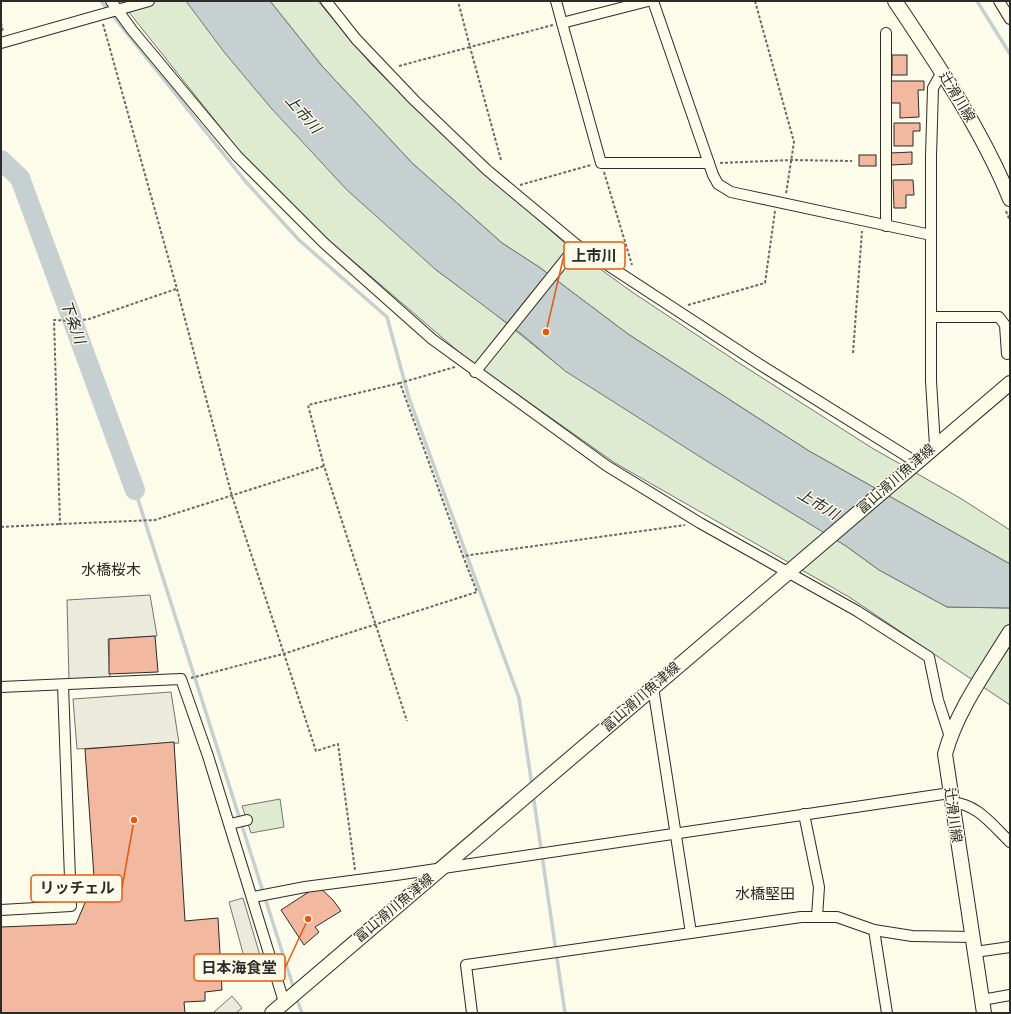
<svg xmlns="http://www.w3.org/2000/svg" width="1011" height="1014" font-family="'Zilla Slab','Noto Sans JP',serif">
  <rect width="100%" height="100%" fill="#fdfbea"/>
  <g fill="#deebd1" stroke="#74746e">
    <polygon points="120,1 186,1 435,269 489,309 563,369 846,546 879,570 947,607 1010,608 1010,705 849,597 615,463 466,358 318,231 249,163"/>
    <polygon points="270,1 318,1 371,64 458,149 567,245 632,292 739,363 872,448 960,498 1010,530 1010,564 809,451 628,334 539,267 502,243 412,163 322,66"/>
    <polygon points="280,799 284,827 251,833 242,806"/>
  </g>
  <g fill="#eceadb" stroke="#74746e">
    <polygon points="150,595 157,636 108,639 110,680 69,681 67,600"/>
    <polygon points="171,692 179,743 77,749 73,699"/>
    <polygon points="243,898 264,969 249,975 229,902"/>
    <polygon points="232,996 242,1008 236,1013 213,1013"/>
  </g>
  <polygon fill="#c7d0d0" stroke="#74746e" points="186,1 270,1 322,66 412,163 502,243 539,267 628,334 809,451 1010,564 1010,608 947,607 879,570 846,546 713,465 565,371 524,336 435,269 347,190 271,108 224,52"/>
  <g fill="none" stroke-linecap="round" stroke-linejoin="round">
    <g stroke="#c7d0d0" stroke-width="3.5">
      <polyline points="101,1 246,182 299,240 387,317 409,398 519,698 532,786"/>
      <polyline points="977,1 1010,54"/>
      <polyline points="135,490 294,989"/>
      <polyline points="533,794 565,1013"/>
      <polyline points="296,997 302,1013"/>
    </g>
    <polyline stroke="#c7d0d0" stroke-width="20" points="1,160 20,178 135,490"/>
  </g>
  <g fill="#f2b8a0" stroke="#2b2b2b">
    <rect x="892" y="55" width="15" height="20"/>
    <polygon points="891,81 924,81 924,90 918,90 919,117 900,118 900,103 891,103"/>
    <polygon points="894,123 920,123 920,131 913,131 913,146 894,146"/>
    <polygon points="912,152 912,164 891,165 890,153"/>
    <rect x="859" y="155" width="17" height="11"/>
    <polygon points="893,180 913,180 914,195 906,195 906,208 894,208"/>
    <polygon points="155,636 158,672 109,674 109,639"/>
    <polygon points="174,742 185,921 218,918 222,990 205,992 205,1001 184,1002 185,1013 1,1013 1,927 76,924 90,891 95,891 85,749"/>
    <polygon points="318,886 333,900 341,911 315,927 319,932 304,945 281,910"/>
  </g>
  <g fill="none" stroke-linecap="round" stroke-linejoin="round">
    <defs>
      <g id="street">
        <polyline points="111,1 132,30 237,156 324,243 432,339 607,466 700,523 857,611 929,657 938,700 950,737"/>
        <polyline points="326,1 356,39 414,100 487,170 577,245 759,364 916,462"/>
        <polyline points="556,1 562,23"/>
        <polyline points="648,1 562,23 601,163 709,163"/>
        <polyline points="653,1 713,175 718,184 731,192 931,235"/>
        <polyline points="999,1 1010,19"/>
        <polyline points="886,33 886,226"/>
        <polyline points="1,43 149,1"/>
        <polyline points="931,317 999,317 1005,325 1007,354"/>
        <polyline points="475,372 577,245"/>
        <polyline points="935,446 931,381 931,156 933,88 942,72"/>
        <polyline points="1,687 181,679 208,756 284,1002"/>
        <polyline points="653,687 691,933 801,917 837,917 874,930 912,936 972,937"/>
        <path d="M951,803c24,-2 43,24 59,39"/>
        <polyline points="804,814 819,887 817,917"/>
        <polyline points="230,824 247,820"/>
        <polyline points="253,897 305,887 396,875 950,793"/>
        <polyline points="1,910 71,906 63,685"/>
        <polyline points="874,930 887,1013"/>
        <polyline points="975,952 1010,947"/>
        <polyline points="982,1000 1010,995"/>
        <polyline points="472,1013 466,965 691,933"/>
      </g>
      <g id="secondary">
        <path d="M895,1c42,63 86,127 115,198"/>
        <polyline points="272,1013 1010,383"/>
        <path d="M984,1013l-39,-259c12,-44 41,-83 65,-122"/>
      </g>
    </defs>
    <use href="#street" stroke="#2b2b2b" stroke-width="12"/>
    <use href="#secondary" stroke="#2b2b2b" stroke-width="16"/>
    <g stroke="#6a6964" stroke-width="2" stroke-dasharray="3 2" stroke-linecap="butt">
      <polyline points="755,1 794,142 786,194"/>
      <polyline points="1,23 3,32"/>
      <polyline points="103,24 177,289 232,496 316,751 338,744 355,870"/>
      <polyline points="399,66 470,47 458,1"/>
      <polyline points="501,160 470,47 553,25"/>
      <polyline points="720,163 791,160 852,161"/>
      <polyline points="604,172 632,265"/>
      <polyline points="520,185 591,165"/>
      <polyline points="1006,211 1010,221"/>
      <polyline points="176,289 89,319 74,321 54,320 60,524 155,520 324,466"/>
      <polyline points="688,305 765,283 775,211"/>
      <polyline points="853,353 862,231"/>
      <polyline points="455,367 400,383 463,556"/>
      <polyline points="400,383 308,405 324,466 407,721"/>
      <polyline points="1,527 60,524"/>
      <polyline points="191,678 283,654 477,592 463,556 685,525"/>
    </g>
    <use href="#street" stroke="#fdfbea" stroke-width="10"/>
    <use href="#secondary" stroke="#fdfbea" stroke-width="14"/>
  </g>
  <g text-anchor="middle" dominant-baseline="central" stroke-width="3" stroke-linejoin="round" paint-order="stroke">
    <g font-size="14" fill="#2b2b2b" stroke="#fdfbea">
      <text transform="translate(957 97) rotate(59)">辻滑川線</text>
      <text transform="translate(896 479) rotate(-41)">富山滑川魚津線</text>
      <text transform="translate(641 697) rotate(-41)">富山滑川魚津線</text>
      <text transform="translate(953 815) rotate(82)">辻滑川線</text>
      <text transform="translate(394 908) rotate(-40)">富山滑川魚津線</text>
    </g>
    <g font-size="15" font-style="italic" fill="#2b2b2b" stroke="#fdfbea">
      <text transform="translate(303 114) rotate(49)">上市川</text>
      <text transform="translate(73 322) rotate(70)">下条川</text>
      <text transform="translate(818 504) rotate(31)">上市川</text>
    </g>
    <g font-size="15" fill="#2b2b2b" stroke="#fdfbea">
      <text x="111" y="570">水橋桜木</text>
      <text x="765" y="894">水橋堅田</text>
    </g>
  </g>
  <path fill="none" stroke="#e8590c" stroke-width="1.5" d="M546 332L564 255M134 820L122 888M308 919L285 968"/>
  <g fill="#e8590c" stroke="#fdfbea" stroke-width="1.5">
    <circle cx="546" cy="332" r="4"/>
    <circle cx="134" cy="820" r="4"/>
    <circle cx="308" cy="919" r="4"/>
  </g>
  <g fill="#fdfbea" stroke="#e8590c" stroke-width="1.5">
    <rect x="564" y="242" width="61" height="27" rx="4"/>
    <rect x="31" y="875" width="91" height="27" rx="4"/>
    <rect x="194" y="954" width="91" height="27" rx="4"/>
  </g>
  <g font-size="15" text-anchor="middle" font-weight="bold" fill="#2b2b2b">
    <text x="594" y="261">上市川</text>
    <text x="77" y="893">リッチェル</text>
    <text x="239" y="973">日本海食堂</text>
  </g>
  <rect width="1011" height="1014" fill="none" stroke="#2b2b2b" stroke-width="4"/>
</svg>
